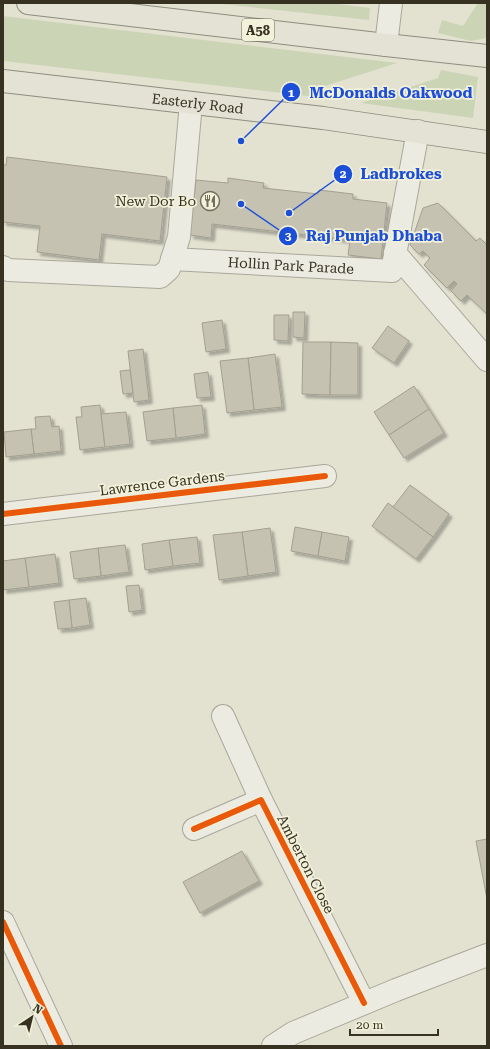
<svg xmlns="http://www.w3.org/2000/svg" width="490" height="1049" font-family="'Roboto Serif',serif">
  <defs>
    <filter id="shadow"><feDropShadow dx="3.5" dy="3.5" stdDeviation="1" flood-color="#0004"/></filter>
  </defs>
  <rect width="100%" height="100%" fill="#e3e2d1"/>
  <g fill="#ccd4b6">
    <polygon points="213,3 329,3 370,8 369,20"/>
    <polygon points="478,3 487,3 487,38 471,41 438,33 442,20 463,26"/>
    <polygon points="3,16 397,63 319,88 316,97 3,61"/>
    <polygon points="441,70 478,77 473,118 361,103 438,78"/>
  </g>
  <g fill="#c6c2b2" stroke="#a39f91" filter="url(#shadow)">
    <polygon points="7,157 167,177 160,241 102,234 99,260 37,252 40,226 3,222 3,165 6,165"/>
    <polygon points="228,178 264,183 263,188 318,194 319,190 353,194 353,199 387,203 381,259 348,255 350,240 212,224 211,238 190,235 196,180 228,183"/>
    <polygon points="438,203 476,241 480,238 487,245 487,314 467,295 461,301 451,291 457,284 454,281 447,288 424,265 430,258 423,251 419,254 410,245 423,208"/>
    <polygon points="293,312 305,312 304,338 293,337"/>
    <polygon points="274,315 289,315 288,341 274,340"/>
    <polygon points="222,320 226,349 206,352 202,323"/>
    <polygon points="388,326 409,341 394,363 372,348"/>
    <polygon points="303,342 331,342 330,395 302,394"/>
    <polygon points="331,342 358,343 358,395 330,395"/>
    <polygon points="143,349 149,400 134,402 128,351"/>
    <polygon points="275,354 282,407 254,410 248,358"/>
    <polygon points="248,358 254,410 227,413 220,361"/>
    <polygon points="130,370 133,393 123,394 120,371"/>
    <polygon points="208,372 211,397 197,398 194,374"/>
    <polygon points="414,386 429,409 389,435 374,412"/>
    <polygon points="100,405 105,447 80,450 76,417 82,417 81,407"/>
    <polygon points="202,405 205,434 176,438 173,408"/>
    <polygon points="173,408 176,438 147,441 143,412"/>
    <polygon points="429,409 444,433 404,458 389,435"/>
    <polygon points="126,412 130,444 105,447 101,414"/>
    <polygon points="50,416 52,427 59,426 61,451 34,454 31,429 36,429 35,417"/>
    <polygon points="31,429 34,454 6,457 4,432"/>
    <polygon points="410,485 449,514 433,537 393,507"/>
    <polygon points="388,503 433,537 416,559 372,526"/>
    <polygon points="295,527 322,532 318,556 291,551"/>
    <polygon points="270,528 276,572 248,576 242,532"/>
    <polygon points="242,532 248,576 219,580 213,535"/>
    <polygon points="322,532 349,537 345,561 318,556"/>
    <polygon points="197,537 200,563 173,566 169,540"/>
    <polygon points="169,540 173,566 145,570 142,544"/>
    <polygon points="125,545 129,572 101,576 98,548"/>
    <polygon points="98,548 101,576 74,579 70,552"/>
    <polygon points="55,554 59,583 29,587 25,558"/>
    <polygon points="25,558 29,587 3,590 3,561"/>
    <polygon points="139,585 142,610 129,612 126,586"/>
    <polygon points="86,598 90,625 72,628 69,600"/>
    <polygon points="69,600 72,628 58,629 54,602"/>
    <polygon points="487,839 487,899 476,841"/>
    <polygon points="242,851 259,881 200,913 183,882"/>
  </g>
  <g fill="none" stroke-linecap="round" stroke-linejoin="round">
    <defs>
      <g id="minor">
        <polyline points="386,45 391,3"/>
        <polyline points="395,253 487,360"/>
        <path id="s1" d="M172,259l220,12 26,-140"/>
        <polyline points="3,267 8,270 160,277 169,269 179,237 191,103"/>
        <polyline points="3,514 325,476"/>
        <polyline points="223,716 261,800"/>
        <polyline points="194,829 261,800 364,1003"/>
        <polyline points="3,922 61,1046"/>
        <polyline points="273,1046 293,1033 396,990 487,955"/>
      </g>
      <g id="major">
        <polyline points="28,3 386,45 487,56"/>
        <path id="s2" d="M3,81l320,37 164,24"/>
      </g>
    </defs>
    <use href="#minor" stroke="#a9a799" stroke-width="24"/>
    <use href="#major" stroke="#8f8c80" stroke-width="24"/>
    <use href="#minor" stroke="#ecebe2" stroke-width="22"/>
    <use href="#major" stroke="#e3e2d4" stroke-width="22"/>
    <defs>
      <g id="cycleway">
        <polyline points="3,514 325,476"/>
        <polyline points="194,829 261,800 364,1003"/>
        <polyline points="3,922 61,1046"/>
      </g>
    </defs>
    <use href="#cycleway" stroke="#f2f1d9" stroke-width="8"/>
    <use href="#cycleway" stroke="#e8590c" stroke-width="6"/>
  </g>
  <defs>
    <symbol id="restaurant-ring" viewBox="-11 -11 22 22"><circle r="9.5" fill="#f2f1d9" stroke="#736f5f" stroke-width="1.5"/><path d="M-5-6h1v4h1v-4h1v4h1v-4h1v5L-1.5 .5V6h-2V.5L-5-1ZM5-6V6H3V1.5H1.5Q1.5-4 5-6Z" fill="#736f5f"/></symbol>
  </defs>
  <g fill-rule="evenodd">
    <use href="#restaurant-ring" x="199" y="190" width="22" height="22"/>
  </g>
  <g text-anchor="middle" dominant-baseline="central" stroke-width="3.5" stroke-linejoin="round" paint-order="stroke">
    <rect fill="#f2f1d9" stroke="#6f6b59" stroke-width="1" x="242" y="19" width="32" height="22" rx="3"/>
    <g font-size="13" font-weight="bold" fill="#373122">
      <text x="258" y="30">A58</text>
    </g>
    <g font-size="14" fill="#373122" stroke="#f2f1d9">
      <text stroke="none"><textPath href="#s2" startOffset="196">Easterly Road</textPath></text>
      <text stroke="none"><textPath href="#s1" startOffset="119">Hollin Park Parade</textPath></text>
      <text transform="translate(162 483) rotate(-7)">Lawrence Gardens</text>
      <text transform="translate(306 864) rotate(63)">Amberton Close</text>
    </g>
    <g font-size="14" fill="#373122" stroke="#f2f1d9" text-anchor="end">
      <text x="196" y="201">New Dor Bo</text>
    </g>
  </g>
  <path fill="none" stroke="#1d4ed8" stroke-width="1.5" d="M241 141L291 92M289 213L343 174M241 204L288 236"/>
  <g fill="#1d4ed8" stroke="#f2f1d9" stroke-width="1.5">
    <circle cx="241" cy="141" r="4"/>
    <circle cx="289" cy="213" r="4"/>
    <circle cx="241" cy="204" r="4"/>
    <circle cx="291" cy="92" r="10"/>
    <circle cx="343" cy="174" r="10"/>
    <circle cx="288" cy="236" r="10"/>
  </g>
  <g font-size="12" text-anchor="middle" font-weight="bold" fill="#fff">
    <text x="291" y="97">1</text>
    <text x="343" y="178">2</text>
    <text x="288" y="240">3</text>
  </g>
  <g font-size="15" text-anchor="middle" font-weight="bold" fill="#1d4ed8" stroke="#f2f1d9" stroke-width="3.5" stroke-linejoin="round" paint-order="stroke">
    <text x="391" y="98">McDonalds Oakwood</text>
    <text x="401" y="179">Ladbrokes</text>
    <text x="374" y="241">Raj Punjab Dhaba</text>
  </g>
  <rect width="490" height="1049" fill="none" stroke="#373122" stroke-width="8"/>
  <g transform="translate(32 1017) rotate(35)" stroke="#f2f1d9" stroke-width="3" paint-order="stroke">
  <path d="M0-3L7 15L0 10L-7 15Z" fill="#373122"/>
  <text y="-6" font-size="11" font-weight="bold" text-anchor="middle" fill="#373122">N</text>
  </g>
  <path d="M350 1029v6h88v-6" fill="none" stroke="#373122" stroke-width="2"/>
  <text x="356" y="1029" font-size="12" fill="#373122" stroke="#f2f1d9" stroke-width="3" paint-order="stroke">20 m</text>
</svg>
